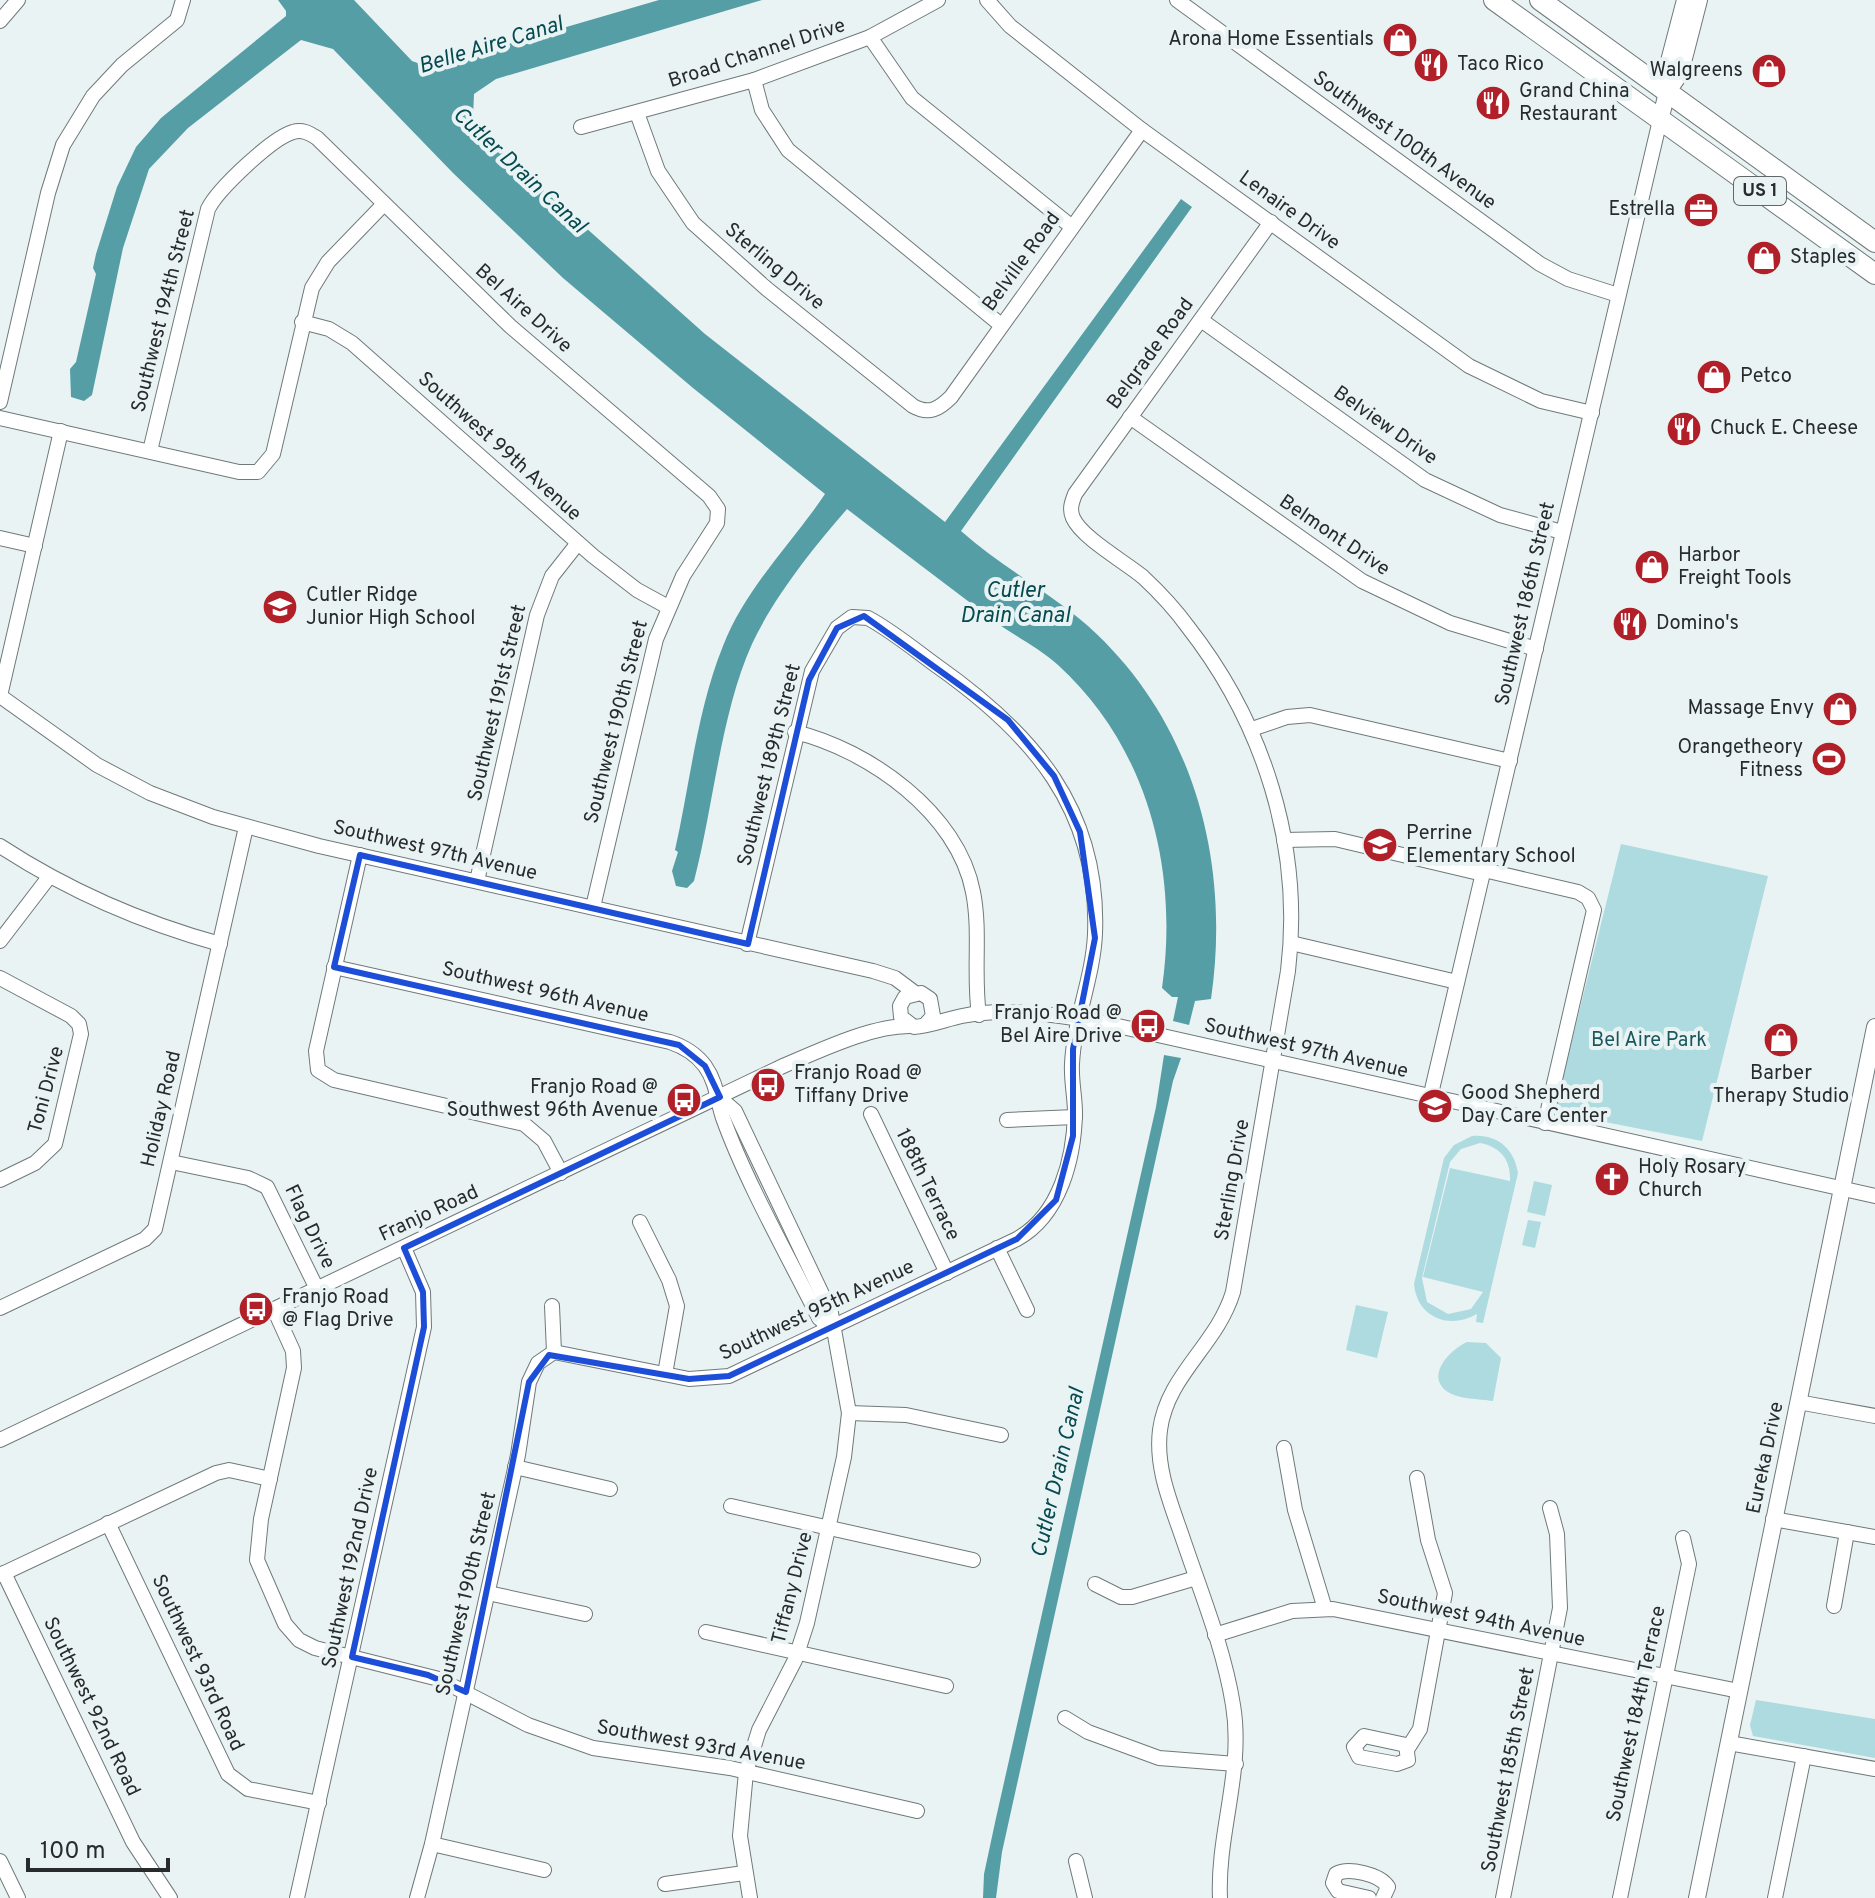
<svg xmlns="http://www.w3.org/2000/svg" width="1875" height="1898" font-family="Overpass,sans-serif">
  <rect width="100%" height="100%" fill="#e9f3f4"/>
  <g fill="#addbe0" fill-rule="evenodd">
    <polygon points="1621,844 1768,876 1702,1141 1554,1112"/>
    <path d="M1472,1136c26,-2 42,13 46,37l-35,150 -7,-1 1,-8c-27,16 -60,4 -63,-30l30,-126 10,-13zM1480,1143c21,4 31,17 30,38l-60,-13 -27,109 60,15 -12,17 -23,5 -21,-12 -5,-24 28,-116 11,-13z"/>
    <polygon points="1534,1181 1552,1185 1545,1216 1527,1212"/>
    <polygon points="1528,1220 1541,1222 1535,1248 1522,1245"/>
    <polygon points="1356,1305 1388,1312 1377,1358 1346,1350"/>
    <path d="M1467,1342l19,1 15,15 -8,43c-13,-2 -35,-2 -45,-9 -24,-16 3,-43 19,-50z"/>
    <polygon points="1756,1700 1875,1719 1875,1758 1753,1736 1750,1725"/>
  </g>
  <g fill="#569ea6">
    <path d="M278,0h76l58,61 17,6 230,-67h103l-266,79 -22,15 -1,23 66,69 166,148 240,188 236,-323 11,8 -231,324c39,35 87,60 127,95 106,95 143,236 123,373l-16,2 -6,24 -16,-4 5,-24h-6l-10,-9c17,-118 -14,-241 -104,-323 -20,-18 -44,-29 -65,-45 -49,-37 -98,-74 -146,-111 -34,39 -73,88 -95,135 -31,68 -39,165 -58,237l-7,7 -11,-2 -4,-15 6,-19 -3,-2c15,-66 22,-140 48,-204 23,-59 68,-101 102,-152l-132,-106 -130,-110 -110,-105 -120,-124 -32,-9 -113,88 -39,41 -26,79 -31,147 -8,6 -13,-4 -1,-28 6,-7 20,-88 -3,-6 3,-14 21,-67 19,-40 25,-29 125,-102v-5z"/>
    <polygon points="1164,1055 1181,1058 1173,1081 1002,1852 996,1898 983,1898 984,1874 996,1818 1156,1107"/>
  </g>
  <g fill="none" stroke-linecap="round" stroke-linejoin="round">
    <defs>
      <g id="minor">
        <polyline points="987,0 1010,26 1142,130 1469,366 1541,401 1592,413"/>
        <polyline points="1177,0 1540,264 1568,279 1618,295"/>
        <polyline points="0,21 18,0"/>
        <polyline points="870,37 912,98 1072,227"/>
        <polyline points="754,80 762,110 788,150 1001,325"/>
        <path d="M637,113l21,58 35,52 74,66 146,117c16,9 26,3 38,-9l191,-267"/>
        <polyline points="581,127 754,80 870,37 938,0"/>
        <polyline points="1201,320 1425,480 1500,515 1562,532"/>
        <polyline points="302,322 329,329 352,343 593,556 637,590 668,607"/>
        <polyline points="0,402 48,193 63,145 93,96 122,65 177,20 183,0"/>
        <polyline points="1130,417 1362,581 1450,623 1536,649"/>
        <polyline points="0,418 239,472 258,472 273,454 312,288 328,262 383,205"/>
        <path d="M150,451l58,-242c10,-20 64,-71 85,-77 9,-3 16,1 24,6l193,188 199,170 9,13 -1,14 -34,53 -27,63 -63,268"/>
        <polyline points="0,538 35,546"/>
        <polyline points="0,696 97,765 150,793 213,817 319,846 873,971 895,978 915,993"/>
        <polyline points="0,696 61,431"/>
        <polyline points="1252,729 1287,717 1310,715 1510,761"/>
        <path d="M795,732c74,18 163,81 178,160 8,40 0,82 6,123"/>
        <polyline points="1284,840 1335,839 1483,874"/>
        <path d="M0,846c69,45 140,76 220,98"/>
        <polyline points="360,855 316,1051 318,1070 334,1080 524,1124 544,1141 561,1173"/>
        <polyline points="1484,870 1578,892 1588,898 1594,910 1545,1123"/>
        <polyline points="477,881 537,615 552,576 578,543"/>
        <polyline points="0,941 49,877"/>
        <polyline points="1291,943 1457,982"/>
        <path d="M334,967l336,75c15,5 26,12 35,24 12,17 12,34 18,52 23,64 65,138 96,200l12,10"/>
        <polyline points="0,978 71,1016 79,1024 81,1034 55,1144 35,1163 0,1180"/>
        <path d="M925,1025l8,-9 -3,-17 -9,-6 -16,4 -5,9 1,11 13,10c16,-1 33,-8 48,-11 44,-9 94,-1 138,6l775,174"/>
        <polyline points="720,1098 735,1111 831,1313 849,1413 844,1457 807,1623 795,1660 759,1730 746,1772 740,1836 750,1898"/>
        <polyline points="1430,1098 1660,120"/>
        <polyline points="871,1114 947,1273"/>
        <polyline points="1007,1120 1075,1117"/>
        <polyline points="171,1162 248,1178 267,1187 317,1289"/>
        <polyline points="640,1222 669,1280 677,1306 665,1374"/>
        <polyline points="997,1248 1027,1310"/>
        <polyline points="552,1306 554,1352"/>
        <polyline points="0,1308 145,1239 155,1229 246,827"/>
        <polyline points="274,1309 293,1351 294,1368 261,1519 257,1560 285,1624 299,1640 315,1648 439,1679 528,1725 593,1748 730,1768 917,1811"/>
        <path d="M554,1352l135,27 40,-3 288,-137c43,-24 57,-80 58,-126 0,-16 -4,-33 -3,-49 2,-44 21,-86 23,-130 5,-125 -63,-201 -158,-268 -22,-16 -45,-35 -69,-48l-16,-1 -15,11 -25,43 -65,273"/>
        <polyline points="1798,1402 1875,1416"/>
        <polyline points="849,1413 906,1415 1001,1435"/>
        <path d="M0,1440l783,-374c36,-15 87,-40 126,-40"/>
        <polyline points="1284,1448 1295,1510 1325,1609"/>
        <polyline points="515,1467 610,1489"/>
        <polyline points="731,1506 973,1560"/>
        <polyline points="1773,1519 1875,1537"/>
        <polyline points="108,1523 228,1774 248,1789 319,1803"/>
        <polyline points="4,1573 133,1842 170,1898"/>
        <polyline points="0,1575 216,1473 229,1470 270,1479"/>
        <polyline points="1095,1584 1121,1597 1132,1597 1196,1578"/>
        <polyline points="488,1593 585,1614"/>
        <polyline points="1834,1606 1847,1532"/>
        <polyline points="706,1632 946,1686"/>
        <polyline points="1215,1635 1292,1611 1333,1609 1739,1691"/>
        <polyline points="1065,1718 1088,1732 1159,1758 1236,1764"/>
        <polygon points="1364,1736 1406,1745 1408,1760 1397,1764 1359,1757 1354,1747"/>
        <polyline points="1729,1743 1875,1769"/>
        <polyline points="1408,1748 1420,1729 1445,1593 1428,1540 1417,1478"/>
        <polyline points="432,1844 544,1870"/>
        <polyline points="0,1861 18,1898"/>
        <polyline points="1076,1861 1085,1898"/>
        <polyline points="665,1884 744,1873"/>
        <polyline points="297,1898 424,1327 423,1292 404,1248"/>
        <polyline points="417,1898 432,1844 518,1455 529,1382 538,1363 554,1352"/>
        <path d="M1220,1898c-3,-65 24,-127 13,-193 -9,-56 -31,-110 -49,-163 -12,-36 -29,-73 -24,-112 7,-55 57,-85 73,-138l55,-321c15,-124 -24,-247 -100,-344 -13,-18 -29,-35 -45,-50 -18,-15 -61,-39 -70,-59 -4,-9 -1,-16 2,-24l196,-272"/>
        <path d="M1369,1898l-31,-7 -5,-8 3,-9c12,-7 44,0 52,13l-5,11"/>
        <polyline points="1503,1898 1560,1608 1557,1534 1550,1508"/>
        <polyline points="1620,1898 1689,1564 1683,1538"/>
        <polyline points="1775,1898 1804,1756"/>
      </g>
      <g id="major">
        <polyline points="1668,91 1680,74 1699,0"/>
        <polyline points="1660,120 1667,93 1668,65 1685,0"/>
        <polyline points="1697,1898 1875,1027"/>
      </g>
      <g id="highway">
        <polyline points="1494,0 1875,274"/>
        <polyline points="1540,0 1875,242"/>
      </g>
    </defs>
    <use href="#minor" stroke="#70797a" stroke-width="16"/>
    <use href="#major" stroke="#70797a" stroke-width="18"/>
    <use href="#highway" stroke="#70797a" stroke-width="22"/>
    <use href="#minor" stroke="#fff" stroke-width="14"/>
    <use href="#major" stroke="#fff" stroke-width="16"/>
    <use href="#highway" stroke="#fff" stroke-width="20"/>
  </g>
  <path fill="none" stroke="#1d4ed8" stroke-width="6" stroke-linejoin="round" d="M864,616l144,104 46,56 26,56 15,106 -22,111v87l-17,64 -39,39 -288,137 -40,3 -140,-24 -20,27 -63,310 -38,-17 -76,-18 72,-330 -1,-35 -19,-44 316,-151 -15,-31 -26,-21 -345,-78 26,-112 388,89 61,-264 28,-52z"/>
  <defs>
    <symbol id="shop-disc" viewBox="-11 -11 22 22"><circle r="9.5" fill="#b11f28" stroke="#e9f3f4"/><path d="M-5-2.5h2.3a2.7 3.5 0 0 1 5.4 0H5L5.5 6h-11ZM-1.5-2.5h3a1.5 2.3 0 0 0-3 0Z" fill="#fff"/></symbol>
    <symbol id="restaurant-disc" viewBox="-11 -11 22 22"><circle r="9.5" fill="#b11f28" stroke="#e9f3f4"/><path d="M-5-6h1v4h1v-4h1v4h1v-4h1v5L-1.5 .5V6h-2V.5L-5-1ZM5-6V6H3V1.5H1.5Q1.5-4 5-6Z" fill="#fff"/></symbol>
    <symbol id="office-disc" viewBox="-11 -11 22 22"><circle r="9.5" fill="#b11f28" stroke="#e9f3f4"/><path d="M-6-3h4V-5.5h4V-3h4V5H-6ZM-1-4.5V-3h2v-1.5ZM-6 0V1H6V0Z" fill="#fff"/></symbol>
    <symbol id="school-disc" viewBox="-11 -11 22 22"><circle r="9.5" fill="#b11f28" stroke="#e9f3f4"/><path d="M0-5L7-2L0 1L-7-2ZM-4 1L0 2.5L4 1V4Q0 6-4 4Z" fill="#fff"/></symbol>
    <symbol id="stadium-disc" viewBox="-11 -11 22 22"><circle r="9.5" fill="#b11f28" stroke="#e9f3f4"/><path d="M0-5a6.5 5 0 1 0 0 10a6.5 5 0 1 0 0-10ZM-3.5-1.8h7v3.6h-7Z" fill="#fff"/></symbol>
    <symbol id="bus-disc" viewBox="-11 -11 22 22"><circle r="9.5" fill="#b11f28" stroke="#e9f3f4"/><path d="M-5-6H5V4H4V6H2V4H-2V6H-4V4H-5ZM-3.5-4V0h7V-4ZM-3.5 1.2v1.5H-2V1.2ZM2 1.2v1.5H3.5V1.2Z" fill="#fff"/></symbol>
    <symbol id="church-disc" viewBox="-11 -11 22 22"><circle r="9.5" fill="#b11f28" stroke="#e9f3f4"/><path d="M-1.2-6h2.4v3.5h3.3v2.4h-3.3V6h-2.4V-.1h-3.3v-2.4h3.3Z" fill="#fff"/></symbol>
  </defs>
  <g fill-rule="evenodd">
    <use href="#shop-disc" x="1380" y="20" width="40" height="40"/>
    <use href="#restaurant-disc" x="1411" y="45" width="40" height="40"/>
    <use href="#shop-disc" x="1749" y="51" width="40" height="40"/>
    <use href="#restaurant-disc" x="1473" y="83" width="40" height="40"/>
    <use href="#office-disc" x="1681" y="190" width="40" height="40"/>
    <use href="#shop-disc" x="1744" y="238" width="40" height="40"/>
    <use href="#shop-disc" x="1694" y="357" width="40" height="40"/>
    <use href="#restaurant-disc" x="1664" y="409" width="40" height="40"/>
    <use href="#shop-disc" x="1632" y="547" width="40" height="40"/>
    <use href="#school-disc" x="260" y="587" width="40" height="40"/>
    <use href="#restaurant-disc" x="1610" y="604" width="40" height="40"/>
    <use href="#shop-disc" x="1820" y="689" width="40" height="40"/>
    <use href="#stadium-disc" x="1809" y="739" width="40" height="40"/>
    <use href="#school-disc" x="1360" y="825" width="40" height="40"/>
    <use href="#bus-disc" x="1128" y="1006" width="40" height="40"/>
    <use href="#shop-disc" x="1761" y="1020" width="40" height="40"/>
    <use href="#bus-disc" x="748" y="1065" width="40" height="40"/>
    <use href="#bus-disc" x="664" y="1080" width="40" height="40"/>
    <use href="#school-disc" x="1415" y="1086" width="40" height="40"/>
    <use href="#church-disc" x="1592" y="1159" width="40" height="40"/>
    <use href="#bus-disc" x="236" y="1289" width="40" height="40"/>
  </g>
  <g text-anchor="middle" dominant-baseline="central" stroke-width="8" stroke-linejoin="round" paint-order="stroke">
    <rect fill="#e9f3f4" stroke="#616767" stroke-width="2" x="1734" y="177" width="52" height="28" rx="6"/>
    <g font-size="18" font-weight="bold" fill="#272b2b">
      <text x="1760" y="191">US 1</text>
    </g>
    <g font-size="20" fill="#272b2b" stroke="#e9f3f4" text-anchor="start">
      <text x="1374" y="40" text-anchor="end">Arona Home Essentials</text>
      <text x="1457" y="65">Taco Rico</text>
      <text x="1743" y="71" text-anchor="end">Walgreens</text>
      <text x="1519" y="92">Grand China<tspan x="1519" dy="23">Restaurant</tspan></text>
      <text x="1675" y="210" text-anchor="end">Estrella</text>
      <text x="1790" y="258">Staples</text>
      <text x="1740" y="377">Petco</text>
      <text x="1710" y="429">Chuck E. Cheese</text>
      <text x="1678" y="556">Harbor<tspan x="1678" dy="23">Freight Tools</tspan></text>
      <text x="306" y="596">Cutler Ridge<tspan x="306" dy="23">Junior High School</tspan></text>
      <text x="1656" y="624">Domino's</text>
      <text x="1814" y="709" text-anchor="end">Massage Envy</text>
      <text x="1803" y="748" text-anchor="end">Orangetheory<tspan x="1803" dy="23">Fitness</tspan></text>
      <text x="1406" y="834">Perrine<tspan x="1406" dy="23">Elementary School</tspan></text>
      <text x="1122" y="1014" text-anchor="end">Franjo Road @<tspan x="1122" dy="23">Bel Aire Drive</tspan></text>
      <text x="794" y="1074">Franjo Road @<tspan x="794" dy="23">Tiffany Drive</tspan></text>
      <text x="1781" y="1074" text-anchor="middle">Barber<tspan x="1781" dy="23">Therapy Studio</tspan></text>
      <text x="658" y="1088" text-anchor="end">Franjo Road @<tspan x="658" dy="23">Southwest 96th Avenue</tspan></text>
      <text x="1461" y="1094">Good Shepherd<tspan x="1461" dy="23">Day Care Center</tspan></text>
      <text x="1638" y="1168">Holy Rosary<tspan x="1638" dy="23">Church</tspan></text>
      <text x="282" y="1298">Franjo Road<tspan x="282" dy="23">@ Flag Drive</tspan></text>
    </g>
    <g font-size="20" fill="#272b2b" stroke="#e9f3f4">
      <text transform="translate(757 54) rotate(-18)">Broad Channel Drive</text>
      <text transform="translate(1404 141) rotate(36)">Southwest 100th Avenue</text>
      <text transform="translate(1289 211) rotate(36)">Lenaire Drive</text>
      <text transform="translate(1022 262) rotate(-54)">Belville Road</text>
      <text transform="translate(774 267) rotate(40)">Sterling Drive</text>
      <text transform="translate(523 309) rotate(42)">Bel Aire Drive</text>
      <text transform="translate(164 311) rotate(-76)">Southwest 194th Street</text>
      <text transform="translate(1151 354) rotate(-54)">Belgrade Road</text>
      <text transform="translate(1385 426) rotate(35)">Belview Drive</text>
      <text transform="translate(499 447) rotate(42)">Southwest 99th Avenue</text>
      <text transform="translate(1334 536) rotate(34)">Belmont Drive</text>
      <text transform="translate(1526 604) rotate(-77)">Southwest 186th Street</text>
      <text transform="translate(498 703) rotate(-77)">Southwest 191st Street</text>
      <text transform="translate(617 722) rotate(-76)">Southwest 190th Street</text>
      <text transform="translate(770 765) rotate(-76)">Southwest 189th Street</text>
      <text transform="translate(435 851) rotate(13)">Southwest 97th Avenue</text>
      <text transform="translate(545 993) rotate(13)">Southwest 96th Avenue</text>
      <text transform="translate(1306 1049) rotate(13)">Southwest 97th Avenue</text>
      <text transform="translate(47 1090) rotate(-75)">Toni Drive</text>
      <text transform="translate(162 1109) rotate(-77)">Holiday Road</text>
      <text transform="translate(1233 1180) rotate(-80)">Sterling Drive</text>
      <text transform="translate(927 1185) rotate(64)">188th Terrace</text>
      <text transform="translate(429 1214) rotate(-25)">Franjo Road</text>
      <text transform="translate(309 1227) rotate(64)">Flag Drive</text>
      <text transform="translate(817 1311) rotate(-25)">Southwest 95th Avenue</text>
      <text transform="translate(1766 1458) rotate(-78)">Eureka Drive</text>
      <text transform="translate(351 1568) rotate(-78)">Southwest 192nd Drive</text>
      <text transform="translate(793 1588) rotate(-76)">Tiffany Drive</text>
      <text transform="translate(467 1594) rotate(-77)">Southwest 190th Street</text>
      <text transform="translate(1481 1619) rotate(12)">Southwest 94th Avenue</text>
      <text transform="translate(197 1663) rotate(65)">Southwest 93rd Road</text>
      <text transform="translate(91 1707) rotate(64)">Southwest 92nd Road</text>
      <text transform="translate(1637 1714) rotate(-78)">Southwest 184th Terrace</text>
      <text transform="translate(701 1746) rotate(10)">Southwest 93rd Avenue</text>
      <text transform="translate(1509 1770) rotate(-79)">Southwest 185th Street</text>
    </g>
    <g font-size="20" fill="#19575d" stroke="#e9f3f4">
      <text x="1649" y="1041">Bel Aire Park</text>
    </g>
    <g font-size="22" font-style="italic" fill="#054a50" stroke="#e9f3f4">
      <text transform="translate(491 46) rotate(-17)">Belle Aire Canal</text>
      <text transform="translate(519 171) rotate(43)">Cutler Drain Canal</text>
      <text x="1015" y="591">Cutler<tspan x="1015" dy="25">Drain Canal</tspan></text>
      <text transform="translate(1059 1473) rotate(-77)">Cutler Drain Canal</text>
    </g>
  </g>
  <path d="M28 1858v12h140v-12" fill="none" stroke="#272b2b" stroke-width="4"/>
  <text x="40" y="1858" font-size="24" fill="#272b2b" stroke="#e9f3f4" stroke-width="6" paint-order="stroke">100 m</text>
</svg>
